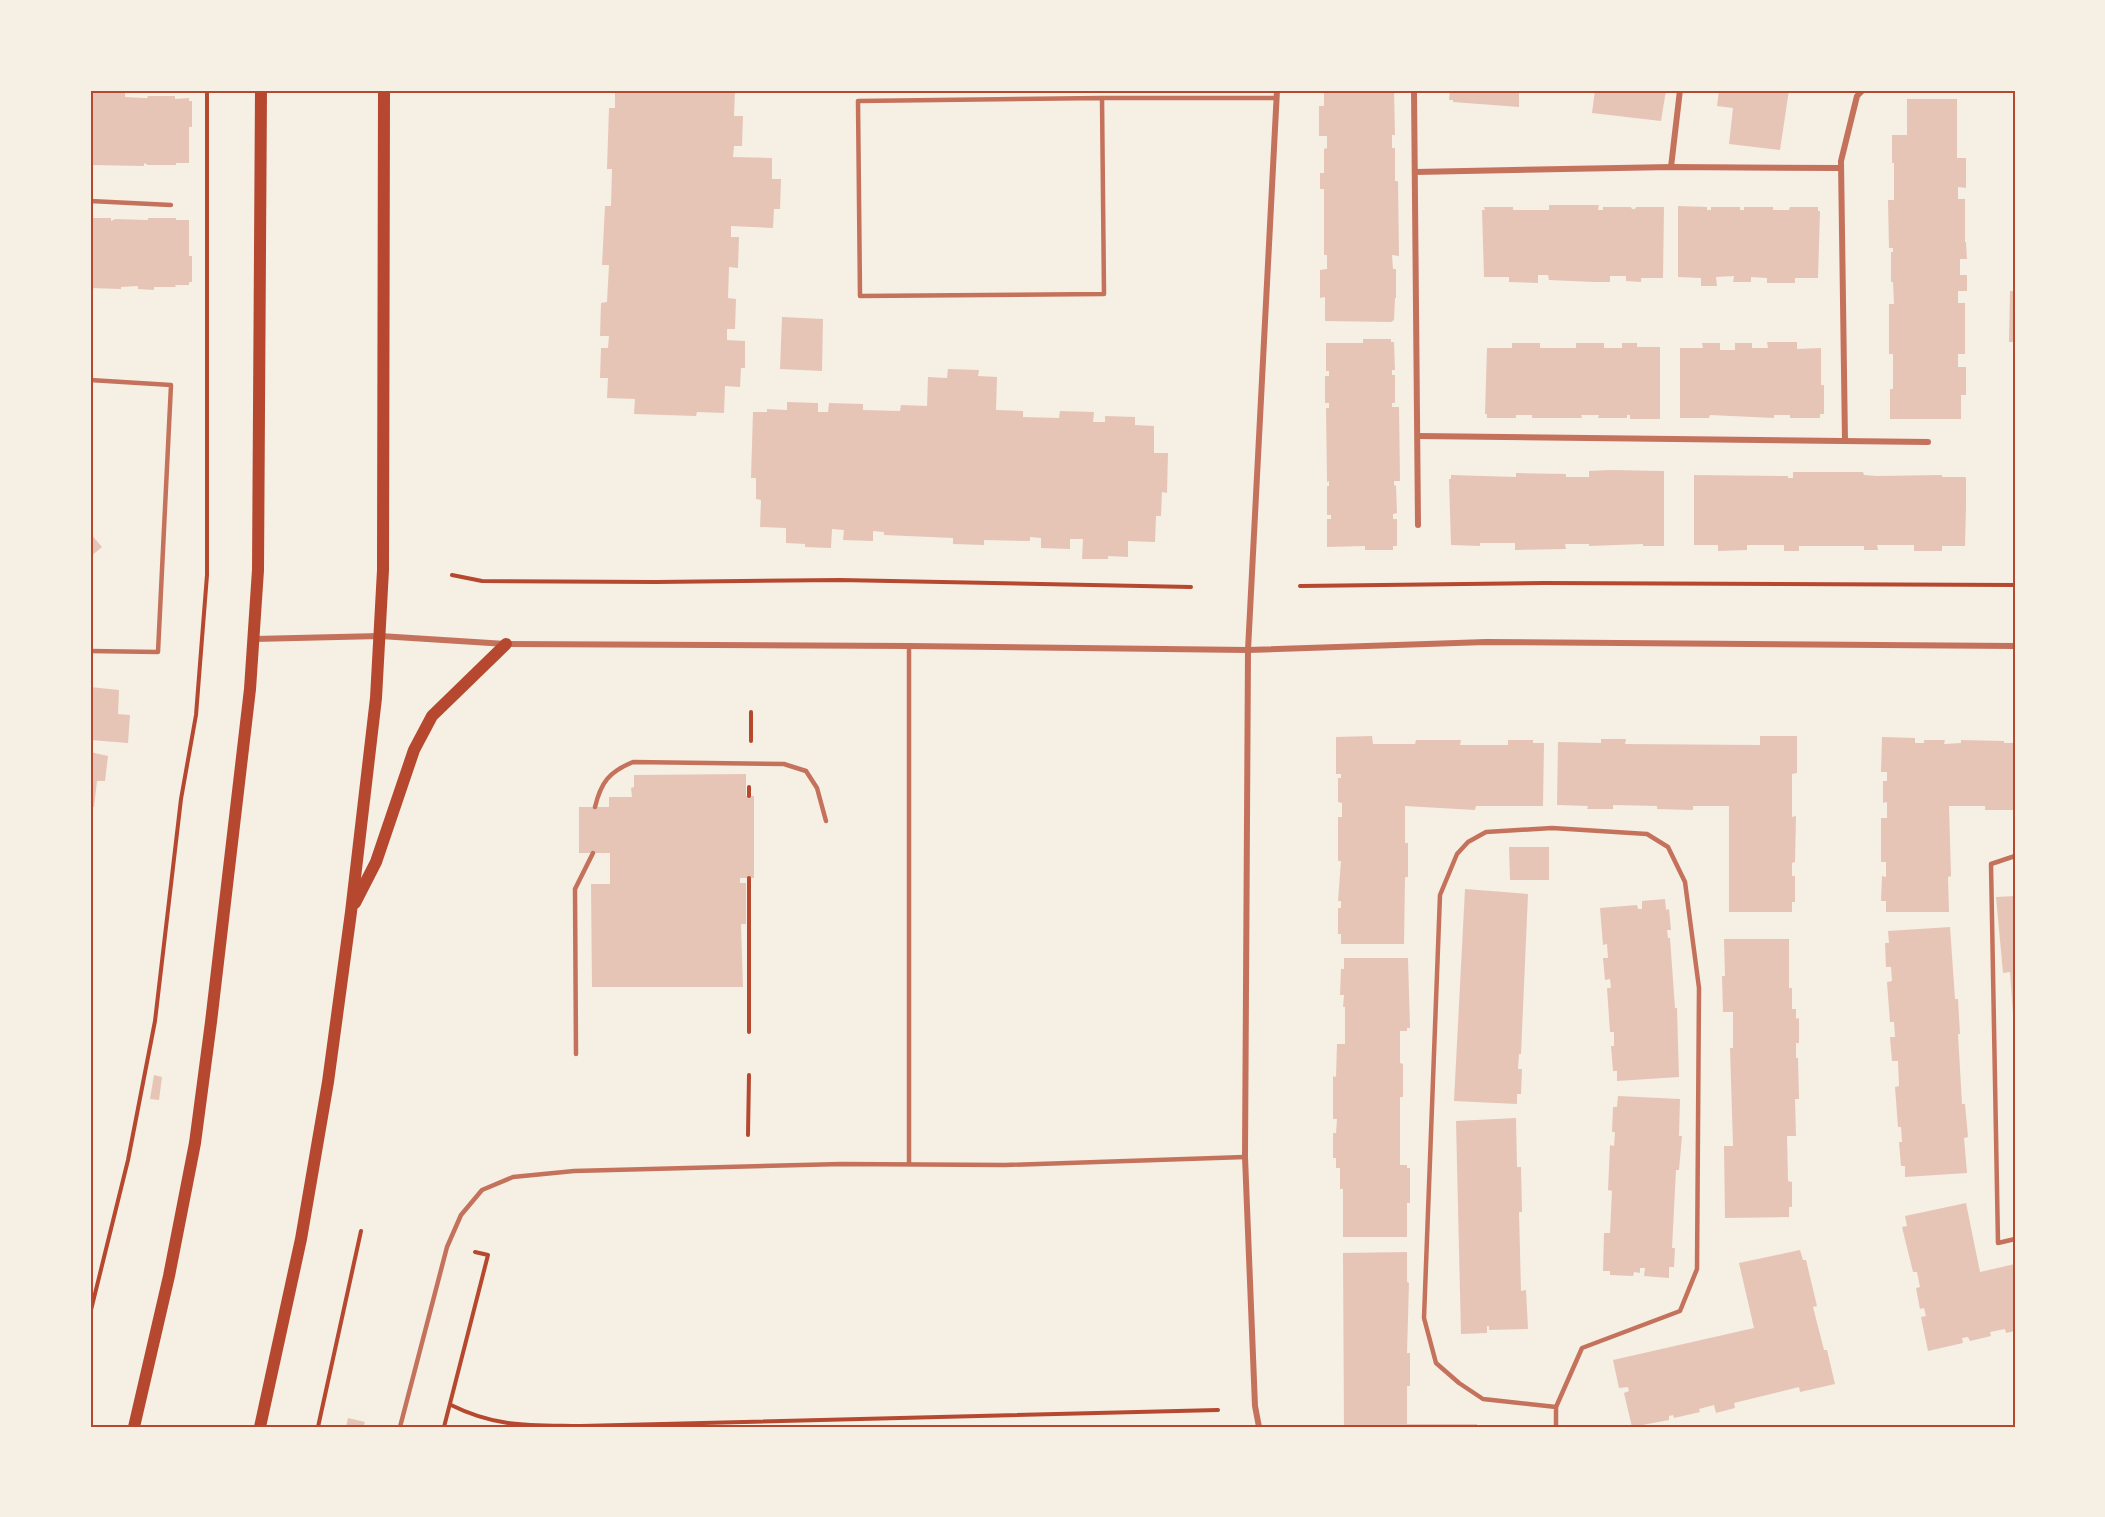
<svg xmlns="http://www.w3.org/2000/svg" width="2105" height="1517" font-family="Karla,sans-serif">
  <rect width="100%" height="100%" fill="#f6efe4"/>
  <g fill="#e6c5b7">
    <polygon points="615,90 735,90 734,116 743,116 742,146 734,146 733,157 772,158 772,179 781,179 780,209 774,209 773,228 731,226 731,237 739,237 738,268 729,267 728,298 736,299 735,329 727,329 727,340 745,341 745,368 741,368 740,387 725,386 724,413 697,412 696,416 634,414 635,399 607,398 608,378 600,378 601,348 608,348 609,336 600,336 601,303 607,302 609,265 602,265 605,206 611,206 612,169 607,169 609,108 615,108"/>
    <polygon points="1324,90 1394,90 1395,135 1392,135 1392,148 1395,148 1395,181 1398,181 1399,256 1392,255 1393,269 1396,269 1396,298 1395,298 1394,320 1391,322 1325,321 1325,297 1320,298 1320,270 1327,269 1327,255 1324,255 1324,189 1320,189 1320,173 1324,173 1324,149 1327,148 1327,136 1319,136 1319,106 1324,106"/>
    <polygon points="1450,90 1519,90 1519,107 1453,102 1453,100 1449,100"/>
    <polygon points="1595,90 1666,90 1661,121 1592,113"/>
    <polygon points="1719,90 1789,90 1780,150 1729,144 1733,108 1717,106"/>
    <polygon points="90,93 125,93 125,97 144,98 147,98 148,96 175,96 175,99 189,98 189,101 192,101 192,127 189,127 189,163 176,163 176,165 148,165 144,163 144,166 90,165"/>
    <polygon points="1907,99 1957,99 1957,158 1966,158 1966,188 1958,187 1958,199 1965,199 1965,242 1966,242 1967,259 1960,259 1960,275 1967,275 1967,291 1958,291 1958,303 1965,303 1965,354 1958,354 1958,367 1966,367 1966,395 1961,395 1961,419 1890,419 1890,389 1893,389 1893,354 1889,354 1889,304 1894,304 1893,282 1891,282 1891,252 1893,252 1893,248 1889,248 1888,200 1894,200 1894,163 1892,163 1892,135 1907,135"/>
    <polygon points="1549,205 1599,205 1598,210 1603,210 1603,207 1631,207 1632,209 1635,209 1636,207 1664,207 1663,278 1641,278 1641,282 1626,281 1626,276 1610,276 1610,282 1594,282 1549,280 1548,275 1538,275 1538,283 1509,282 1509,277 1484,277 1482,210 1485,210 1484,207 1513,207 1513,210 1549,210"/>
    <polygon points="1678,206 1707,207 1707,210 1711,210 1711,207 1740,207 1740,210 1744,210 1744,207 1773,207 1773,210 1789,210 1790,207 1818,207 1818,211 1820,211 1818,278 1795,278 1795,283 1767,283 1767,278 1751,277 1751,282 1733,282 1734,276 1716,277 1717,286 1701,286 1701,278 1678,277"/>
    <polygon points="90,218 111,218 111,221 115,219 148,220 148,218 176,218 176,220 189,220 189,256 192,256 192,282 189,282 189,285 175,285 176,287 154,287 154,290 138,289 138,286 121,287 121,289 90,288"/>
    <polygon points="2010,291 2015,291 2015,342 2009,342"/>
    <polygon points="782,317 823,319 822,371 780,369"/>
    <polygon points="1363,339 1391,339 1391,342 1394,342 1395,370 1392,370 1392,375 1395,375 1395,403 1392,403 1392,407 1399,407 1400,481 1394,481 1394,485 1396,486 1397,513 1393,514 1393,519 1397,519 1397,546 1393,546 1393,550 1365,550 1365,546 1327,547 1327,519 1331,519 1331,515 1327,515 1327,486 1329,486 1329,481 1327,482 1326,408 1329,408 1329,403 1325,403 1325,376 1329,376 1329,371 1326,371 1326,343 1363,343"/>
    <polygon points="1767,342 1797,342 1797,349 1821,348 1821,385 1824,385 1824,414 1820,414 1820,418 1790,418 1790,415 1774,415 1774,418 1710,415 1709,418 1680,418 1680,348 1703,348 1702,343 1720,343 1720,350 1735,350 1735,343 1752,343 1752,348 1768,348"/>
    <polygon points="1512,343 1540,343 1540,348 1576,348 1576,343 1604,343 1604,348 1622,348 1622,343 1637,343 1637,347 1660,347 1660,419 1630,419 1630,415 1627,415 1627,418 1598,418 1599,415 1581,415 1582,418 1532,418 1532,415 1516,415 1516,418 1487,418 1487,414 1485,414 1487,348 1512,348"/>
    <polygon points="948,369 979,370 978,376 997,377 996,410 1023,411 1023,417 1059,418 1060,411 1094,412 1093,422 1105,422 1105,416 1135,417 1135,425 1154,426 1154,453 1168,453 1167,493 1162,492 1161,516 1156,516 1155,542 1128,541 1128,557 1108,556 1108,559 1082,559 1083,539 1070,539 1070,549 1041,548 1041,538 1030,537 1030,541 984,540 984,545 953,544 953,538 884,535 884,532 873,531 873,541 843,540 844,530 832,529 831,548 805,547 805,544 786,543 786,528 760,527 761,500 756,499 756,478 751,478 753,412 767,412 767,409 787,410 787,402 818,403 818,412 828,412 829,403 863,404 863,410 900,411 901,405 927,406 928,377 947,378"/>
    <polygon points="1610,470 1664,471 1664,546 1643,546 1643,544 1589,546 1589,544 1565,544 1566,549 1515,550 1515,543 1480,543 1480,546 1451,545 1449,479 1451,479 1451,475 1516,477 1516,473 1566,474 1566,477 1589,477 1589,471"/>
    <polygon points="1793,472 1863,472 1864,475 1877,476 1942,475 1942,477 1965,477 1966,478 1966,508 1965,546 1942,546 1942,551 1914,551 1914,545 1877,545 1878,550 1864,550 1864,546 1799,546 1799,551 1784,551 1784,545 1747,545 1747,550 1718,551 1718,545 1694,545 1694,475 1788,476 1788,478 1793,478"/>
    <polygon points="90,533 102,547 90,557"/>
    <polygon points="90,687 119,690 118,714 130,715 128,743 90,740"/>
    <polygon points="1372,736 1373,744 1415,744 1416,740 1461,740 1460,745 1508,745 1508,740 1533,740 1533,743 1544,743 1543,806 1476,806 1475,810 1405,806 1405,843 1408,843 1408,877 1405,877 1404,944 1341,944 1341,934 1338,934 1338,908 1341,908 1341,901 1338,901 1341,861 1338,861 1338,817 1342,817 1342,803 1338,802 1338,778 1341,778 1341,774 1336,774 1336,737"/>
    <polygon points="1760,736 1797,736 1797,773 1792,774 1792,817 1796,816 1795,862 1792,863 1792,876 1795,876 1795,902 1792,902 1792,912 1729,912 1729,806 1693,806 1693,810 1657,809 1657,806 1613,805 1613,809 1587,809 1588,806 1557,805 1558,742 1601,743 1601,739 1626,739 1625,744 1760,745"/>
    <polygon points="1882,737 1915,738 1915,743 1924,743 1924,740 1945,740 1944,744 1961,743 1961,740 2004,741 2004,743 2015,743 2015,810 1985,810 1985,806 1949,806 1951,876 1948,877 1949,912 1886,912 1886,901 1881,901 1882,876 1886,877 1886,862 1881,862 1881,818 1887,818 1887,802 1883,803 1883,781 1887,781 1887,772 1881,772"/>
    <polygon points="90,752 108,756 105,781 97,781 94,807 90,806"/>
    <polygon points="746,774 746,796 754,796 754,878 740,878 740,883 746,883 746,924 741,924 743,987 592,987 591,884 610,884 610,853 579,853 579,807 609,807 609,797 632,797 631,788 634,787 634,775"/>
    <polygon points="1509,847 1549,847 1549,880 1510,880"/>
    <polygon points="1465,889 1528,894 1521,1054 1519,1054 1518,1069 1522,1069 1521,1094 1517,1094 1517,1104 1454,1101"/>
    <polygon points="2015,896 2015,1014 2013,1014 2010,972 2003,973 1996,897"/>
    <polygon points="1665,899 1666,910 1669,909 1671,930 1667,930 1668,938 1670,938 1675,1008 1677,1008 1679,1077 1617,1081 1617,1071 1613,1071 1611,1046 1614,1046 1614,1032 1610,1032 1607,988 1611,988 1610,979 1605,980 1603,958 1608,958 1607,944 1603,945 1600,908 1637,905 1638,909 1642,909 1642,901"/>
    <polygon points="1950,927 1955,999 1958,999 1960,1034 1958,1034 1962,1104 1965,1104 1968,1137 1964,1138 1967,1173 1905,1177 1905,1166 1901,1166 1899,1142 1902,1142 1901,1127 1898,1127 1895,1087 1899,1086 1898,1061 1892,1061 1890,1037 1895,1037 1894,1022 1890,1022 1887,982 1892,981 1891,967 1886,967 1885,943 1889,943 1888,931"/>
    <polygon points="1724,939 1789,939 1789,988 1792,988 1792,1009 1796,1009 1796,1019 1799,1018 1799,1043 1796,1043 1796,1058 1798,1058 1799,1099 1795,1099 1796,1136 1787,1136 1788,1181 1792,1182 1792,1207 1789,1207 1789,1217 1725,1218 1724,1146 1733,1146 1730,1048 1733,1048 1733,1012 1723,1012 1722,976 1725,976"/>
    <polygon points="1344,958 1408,958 1410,1028 1407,1028 1407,1031 1400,1031 1400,1063 1403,1064 1403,1097 1400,1097 1400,1165 1407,1165 1407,1168 1410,1168 1410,1203 1407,1203 1407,1237 1343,1237 1343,1189 1340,1189 1340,1168 1336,1168 1336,1158 1333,1158 1333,1133 1336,1133 1337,1119 1333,1119 1333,1076 1336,1077 1337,1044 1345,1044 1345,1007 1343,1007 1344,995 1340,995 1341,969 1344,969"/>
    <polygon points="154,1075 162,1077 159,1100 150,1099"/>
    <polygon points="1618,1096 1680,1099 1679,1136 1682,1136 1679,1170 1676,1170 1672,1248 1675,1248 1674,1267 1669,1267 1669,1278 1644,1276 1645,1268 1640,1268 1640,1273 1634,1272 1633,1276 1610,1275 1610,1271 1603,1271 1604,1233 1610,1233 1612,1191 1608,1190 1610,1145 1614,1146 1615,1132 1612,1132 1613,1107 1617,1107"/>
    <polygon points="1516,1118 1517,1167 1521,1167 1522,1212 1519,1212 1521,1291 1526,1290 1528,1329 1489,1330 1489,1326 1487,1326 1487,1333 1461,1334 1456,1121"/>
    <polygon points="1966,1203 1980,1272 2015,1264 2015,1331 2006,1333 2005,1329 1990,1332 1991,1336 1970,1341 1968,1337 1962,1338 1963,1343 1928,1351 1921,1317 1926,1316 1924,1308 1920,1309 1916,1288 1920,1287 1917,1272 1913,1272 1902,1227 1907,1226 1905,1216"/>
    <polygon points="1800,1250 1803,1260 1806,1260 1817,1306 1813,1307 1824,1350 1827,1350 1835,1384 1800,1392 1799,1387 1734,1403 1735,1408 1716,1413 1714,1405 1699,1409 1700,1412 1674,1418 1673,1415 1669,1416 1669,1420 1632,1427 1624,1393 1629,1391 1628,1387 1619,1388 1613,1360 1754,1328 1739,1263"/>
    <polygon points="1407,1252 1407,1282 1409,1283 1407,1353 1410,1353 1410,1386 1407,1386 1407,1424 1477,1424 1477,1427 1344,1427 1343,1253"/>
    <polygon points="348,1418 365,1422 363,1427 346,1427"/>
  </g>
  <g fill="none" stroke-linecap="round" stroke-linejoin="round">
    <g stroke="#b5482f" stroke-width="4">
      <polyline points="452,575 482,581 656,582 840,580 1191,587"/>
      <polyline points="1300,586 1544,583 2015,585"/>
      <polyline points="751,741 751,712"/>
      <polyline points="749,796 749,787"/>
      <polyline points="749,878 749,1032"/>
      <polyline points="748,1135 749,1075"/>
      <polyline points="90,1314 128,1160 155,1021 181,799 196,715 207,575 207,90"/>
      <path d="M451,1405c46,23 80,20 130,21l637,-16"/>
      <polyline points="318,1427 361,1231"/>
      <polyline points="444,1427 488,1255 475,1252"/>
    </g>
    <g stroke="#c5725c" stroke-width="4.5">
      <polyline points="1102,98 1104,294 860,296 858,101 1102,98 1276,98"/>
      <polyline points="90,201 171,205"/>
      <polyline points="90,380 171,385 158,652 90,651"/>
      <polyline points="909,646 909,1164"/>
      <path d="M595,807c6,-25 14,-35 38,-45l151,2 22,7 11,17 9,33"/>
      <polyline points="2015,856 1991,864 1998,1243 2015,1239"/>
      <polyline points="576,1054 575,889 593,853"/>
      <polyline points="1556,1407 1483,1399 1459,1383 1436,1363 1424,1318 1440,895 1457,854 1468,842 1486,832 1552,828 1647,834 1668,847 1685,882 1699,988 1697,1269 1680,1311 1582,1348 1556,1407 1556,1427"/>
      <polyline points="400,1427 447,1247 461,1215 482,1190 513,1177 574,1171 841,1164 1005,1165 1245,1157"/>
    </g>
    <g stroke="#c5725c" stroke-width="6">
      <polyline points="1414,90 1418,525"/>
      <polyline points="1671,167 1680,90"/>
      <polyline points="1415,172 1671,167 1841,168"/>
      <polyline points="1418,436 1928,442"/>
      <polyline points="1845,441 1841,161 1857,96 1863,90"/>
      <polyline points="253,639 380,636 506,644 909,646 1248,650 1486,642 2015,646"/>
      <polyline points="1259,1427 1255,1406 1245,1157 1248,650 1277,90"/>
    </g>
    <g stroke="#b5482f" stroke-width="12">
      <polyline points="355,903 376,862 414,750 432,716 506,644"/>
      <polyline points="134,1427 169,1276 195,1143 211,1022 250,689 258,570 261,90"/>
      <polyline points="260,1427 301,1239 328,1082 351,912 376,698 383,570 384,90"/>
    </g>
  </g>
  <rect width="2105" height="1517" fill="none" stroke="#f6efe4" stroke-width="183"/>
  <rect x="92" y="92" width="1922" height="1334" fill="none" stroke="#b5482f" stroke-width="2"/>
</svg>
